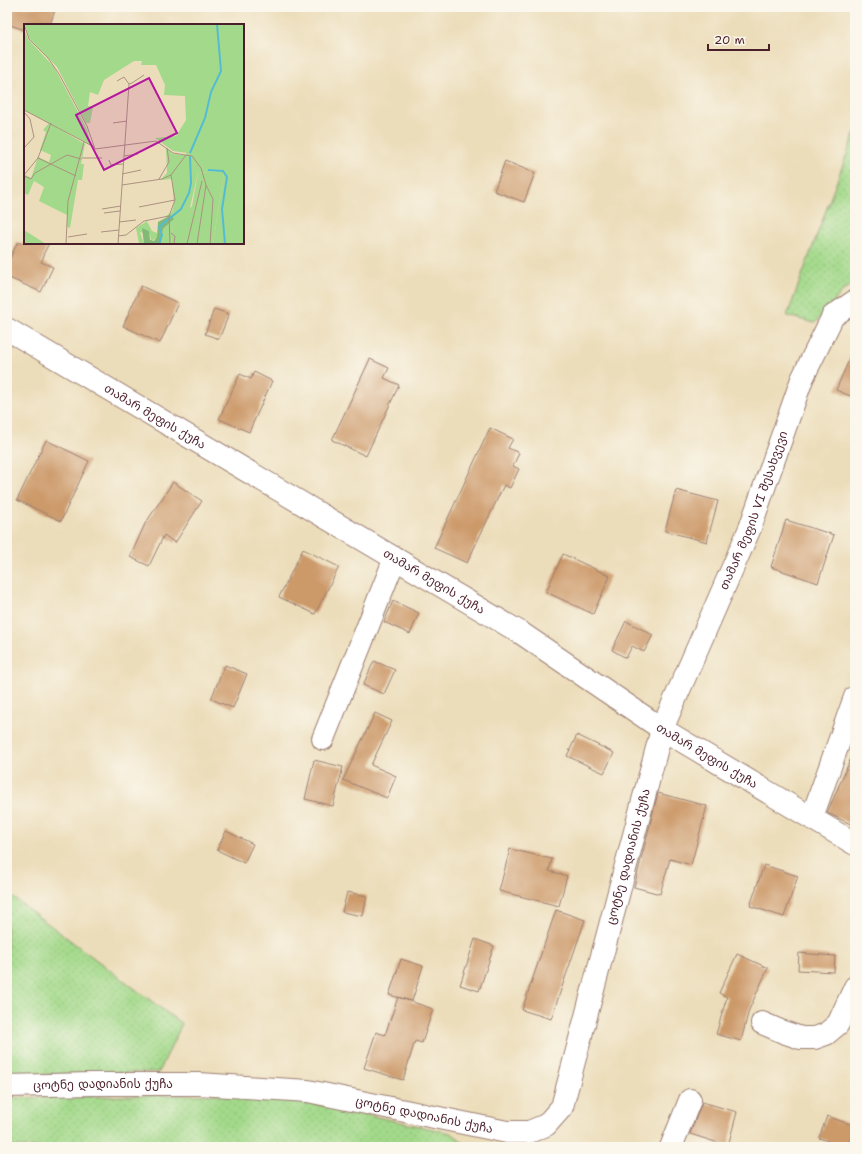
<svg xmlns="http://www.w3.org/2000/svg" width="862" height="1154" font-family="'Shantell Sans','Noto Sans Georgian',sans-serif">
  <defs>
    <pattern id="grass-dots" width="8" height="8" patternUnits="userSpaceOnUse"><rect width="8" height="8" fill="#a3d98a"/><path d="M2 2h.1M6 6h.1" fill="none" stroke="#8eba77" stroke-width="1.8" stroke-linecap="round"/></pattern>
  </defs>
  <rect width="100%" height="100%" fill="#fbf7ec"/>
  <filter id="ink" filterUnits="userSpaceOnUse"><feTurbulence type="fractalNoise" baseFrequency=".025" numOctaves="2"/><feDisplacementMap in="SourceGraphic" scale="8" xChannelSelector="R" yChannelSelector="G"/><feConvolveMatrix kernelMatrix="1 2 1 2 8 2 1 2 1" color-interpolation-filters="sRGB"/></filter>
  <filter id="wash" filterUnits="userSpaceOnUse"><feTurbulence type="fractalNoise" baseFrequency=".012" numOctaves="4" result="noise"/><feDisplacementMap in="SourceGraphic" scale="16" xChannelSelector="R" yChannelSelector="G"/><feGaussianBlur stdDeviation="0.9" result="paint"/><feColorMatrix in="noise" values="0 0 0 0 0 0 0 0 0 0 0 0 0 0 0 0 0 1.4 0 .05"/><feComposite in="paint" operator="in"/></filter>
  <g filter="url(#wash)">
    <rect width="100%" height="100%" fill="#ecddba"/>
    <g fill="url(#grass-dots)" stroke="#767c5a">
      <polygon points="855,132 855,283 844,290 815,323 787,316"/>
      <polygon points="7,893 182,1024 159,1072 7,1075"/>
      <polygon points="239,1094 326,1106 451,1133 463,1142 464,1147 7,1147 7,1098"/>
    </g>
    <g id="blocks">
      <g fill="#cc9969">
        <polygon points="7,7 56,7 50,25 25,25 25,30 7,24"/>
        <polygon points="505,161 535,173 524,202 494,191"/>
        <polygon points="17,243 49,243 43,255 44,256 41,262 53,267 41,292 7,277 7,265"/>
        <polygon points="141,286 178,303 160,343 123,326"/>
        <polygon points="214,309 229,314 219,339 205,334"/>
        <polygon points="855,346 855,398 836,390"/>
        <polygon points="370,359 389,368 384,378 399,385 366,456 332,440"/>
        <polygon points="254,372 272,381 249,432 219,419 240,374 251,379"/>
        <polygon points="490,428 513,439 508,448 519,453 513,466 519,469 510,488 504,485 467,563 434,548"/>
        <polygon points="46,440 89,461 61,521 17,500"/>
        <polygon points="173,482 202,501 175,543 164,535 149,566 130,557 145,524"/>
        <polygon points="676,490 718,501 707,542 665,531"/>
        <polygon points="786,520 834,535 818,583 771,567"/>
        <polygon points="303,549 339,567 315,614 279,597"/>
        <polygon points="563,554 610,576 593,614 546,592"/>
        <polygon points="393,601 419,613 410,634 384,622"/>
        <polygon points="626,621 653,635 644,652 632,646 626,658 612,650"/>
        <polygon points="374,661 395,670 384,694 363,685"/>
        <polygon points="225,665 247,674 233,708 211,699"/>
        <polygon points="375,713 392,721 371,765 396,776 387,798 343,780"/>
        <polygon points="577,735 614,753 604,773 567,756"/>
        <polygon points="855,749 855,826 827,813"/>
        <polygon points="314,760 343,767 333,806 305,799"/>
        <polygon points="658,793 707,806 691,865 670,859 660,894 634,887"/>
        <polygon points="226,831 253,844 244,863 217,850"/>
        <polygon points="510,849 552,859 549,871 567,876 559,906 499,891"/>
        <polygon points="764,865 798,876 784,917 750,906"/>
        <polygon points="347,892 367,896 363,916 342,912"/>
        <polygon points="556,910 585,920 551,1019 522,1010"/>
        <polygon points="475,939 494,946 479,991 460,985"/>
        <polygon points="799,953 835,956 834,972 798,970"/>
        <polygon points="737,954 768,968 749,1010 741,1041 716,1034 727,997 719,993"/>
        <polygon points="401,959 423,966 412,1001 389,995"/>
        <polygon points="398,997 433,1009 422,1043 415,1041 403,1080 364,1068 376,1032 385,1035"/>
        <polygon points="702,1102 737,1112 728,1146 690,1134"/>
        <polygon points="827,1116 855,1126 848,1147 845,1147 819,1138"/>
      </g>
    </g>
  </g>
  <g filter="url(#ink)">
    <use href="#blocks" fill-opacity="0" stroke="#9b7e72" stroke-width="1"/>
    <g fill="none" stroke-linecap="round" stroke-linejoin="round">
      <defs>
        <g id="minor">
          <path id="s1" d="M7,329l514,304 141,96 193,115"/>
          <polyline points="323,739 395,558"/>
          <polyline points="812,817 855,697"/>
          <polyline points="762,1023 783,1032 801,1038 815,1038 826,1034 838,1024 855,987"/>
          <path id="s2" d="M7,1086l84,-2h108l109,7 199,41h22l17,-7 16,-18 100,-378 88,-201 52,-149 31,-63 22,-15"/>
          <polyline points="671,1147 690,1100"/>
        </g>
      </defs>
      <use href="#minor" stroke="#9b7e72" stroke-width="24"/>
      <use href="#minor" stroke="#fff" stroke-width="22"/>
    </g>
  </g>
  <g text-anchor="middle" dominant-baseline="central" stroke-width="3" stroke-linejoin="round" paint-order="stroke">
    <g font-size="12" fill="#4a1f2b" stroke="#fbf7ec">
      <text stroke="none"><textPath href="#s1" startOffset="172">თამარ მეფის ქუჩა</textPath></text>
      <text stroke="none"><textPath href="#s2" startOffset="1197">თამარ მეფის VI შესახვევი</textPath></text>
      <text stroke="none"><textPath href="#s1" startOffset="496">თამარ მეფის ქუჩა</textPath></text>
      <text stroke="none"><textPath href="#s1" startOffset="820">თამარ მეფის ქუჩა</textPath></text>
      <text stroke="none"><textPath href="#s2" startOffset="828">ცოტნე დადიანის ქუჩა</textPath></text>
      <text stroke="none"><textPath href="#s2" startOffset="96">ცოტნე დადიანის ქუჩა</textPath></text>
      <text stroke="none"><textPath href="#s2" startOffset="420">ცოტნე დადიანის ქუჩა</textPath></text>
    </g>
  </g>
  <g transform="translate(24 24)">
    <rect width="220" height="220" fill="#ecddba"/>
    <path d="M1,0h219v220h-31l11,-72 -6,-1 -20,2 -9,39 -16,15 -2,17h-10l2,-15 9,-8 -6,-5 6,-4 2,-8 -2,-25 -12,1 7,-7 -1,-25 7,6 12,1 2,-2 -14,-2 -18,-13 21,-2 10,-16 -1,-24 -21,-1 1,-10 -9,-20h-15l1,-4h-8l-30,19 -6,15 -8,-3 -2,14 5,1 -3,16h-4l-29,-56 -28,-29zM0,5l4,10 26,28 33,62 4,16 -67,-35zM25,99l36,21 -4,20h3l-2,16h-4l-8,48 -3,-1v-12l-28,-14 5,-14 -10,-6 -6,14 -4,-2v-19l7,4 7,-21 11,5 2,-7 -11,-5 6,-18 -3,-2zM123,197l5,10 5,2v5l-6,3 -1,-6 -10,-3 4,12h-5l-3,-16zM0,206l22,14h-22z" fill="#a3d98a"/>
    <path d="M147,191l3,4 -11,10 -2,15h-17l-2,-16 7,3 1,9 4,1 3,-4 1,-15z" fill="#82b976"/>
    <path d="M194,147l6,1 -11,72h-42l2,-17 19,-21 6,-33z" fill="#a3d98a"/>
    <path fill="none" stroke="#54bcd2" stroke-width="2" d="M166,129l15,-35 6,-26 10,-21 -4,-47M184,146l15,1 4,6 -5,32 3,35M135,220l3,-9 -3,-8 22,-18 8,-16 2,-10 -1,-27"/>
    <path fill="none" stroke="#ab9181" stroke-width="1" d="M0,0l5,15 19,19 11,16 28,52 8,23 61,-8 17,12 19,3 9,12 5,17 -9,59M93,57l7,-4 5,7 3,-1 12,-8M0,86l70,37M0,88l6,7 4,18 -10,11M89,99l14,-2M100,132l14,-2M14,134l38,18M58,134h20M85,136l2,5 12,-1M98,150l19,-4M0,151l14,-17 13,-35M147,151l15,-20M0,152l7,3 4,-6 32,-18 14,4M135,155l10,-17 -2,-14M98,161l40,-6 9,-4 4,25 -6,16M182,161l7,14 -3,45M115,183l36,-7M78,185l19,-3M80,189l16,-2M95,198l17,-2M77,208l18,-2M147,209l4,3 -1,8M94,212l8,-1 18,-14 25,-5 1,28M44,213l19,-3M42,220l2,-43 16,-59M94,220l11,-160M163,220l15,-63"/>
    <path fill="#b5179e" fill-opacity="0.15" stroke="#b5179e" stroke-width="2" d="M125,54l28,55 -73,37 -28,-55z"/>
    <rect width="220" height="220" fill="none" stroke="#4a1f2b" stroke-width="2"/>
  </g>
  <rect width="862" height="1154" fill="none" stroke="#fbf7ec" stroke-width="24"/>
  <path d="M708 44v6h61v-6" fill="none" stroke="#4a1f2b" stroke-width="2"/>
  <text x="714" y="44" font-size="12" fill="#4a1f2b" stroke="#fbf7ec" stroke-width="3" paint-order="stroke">20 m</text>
</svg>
